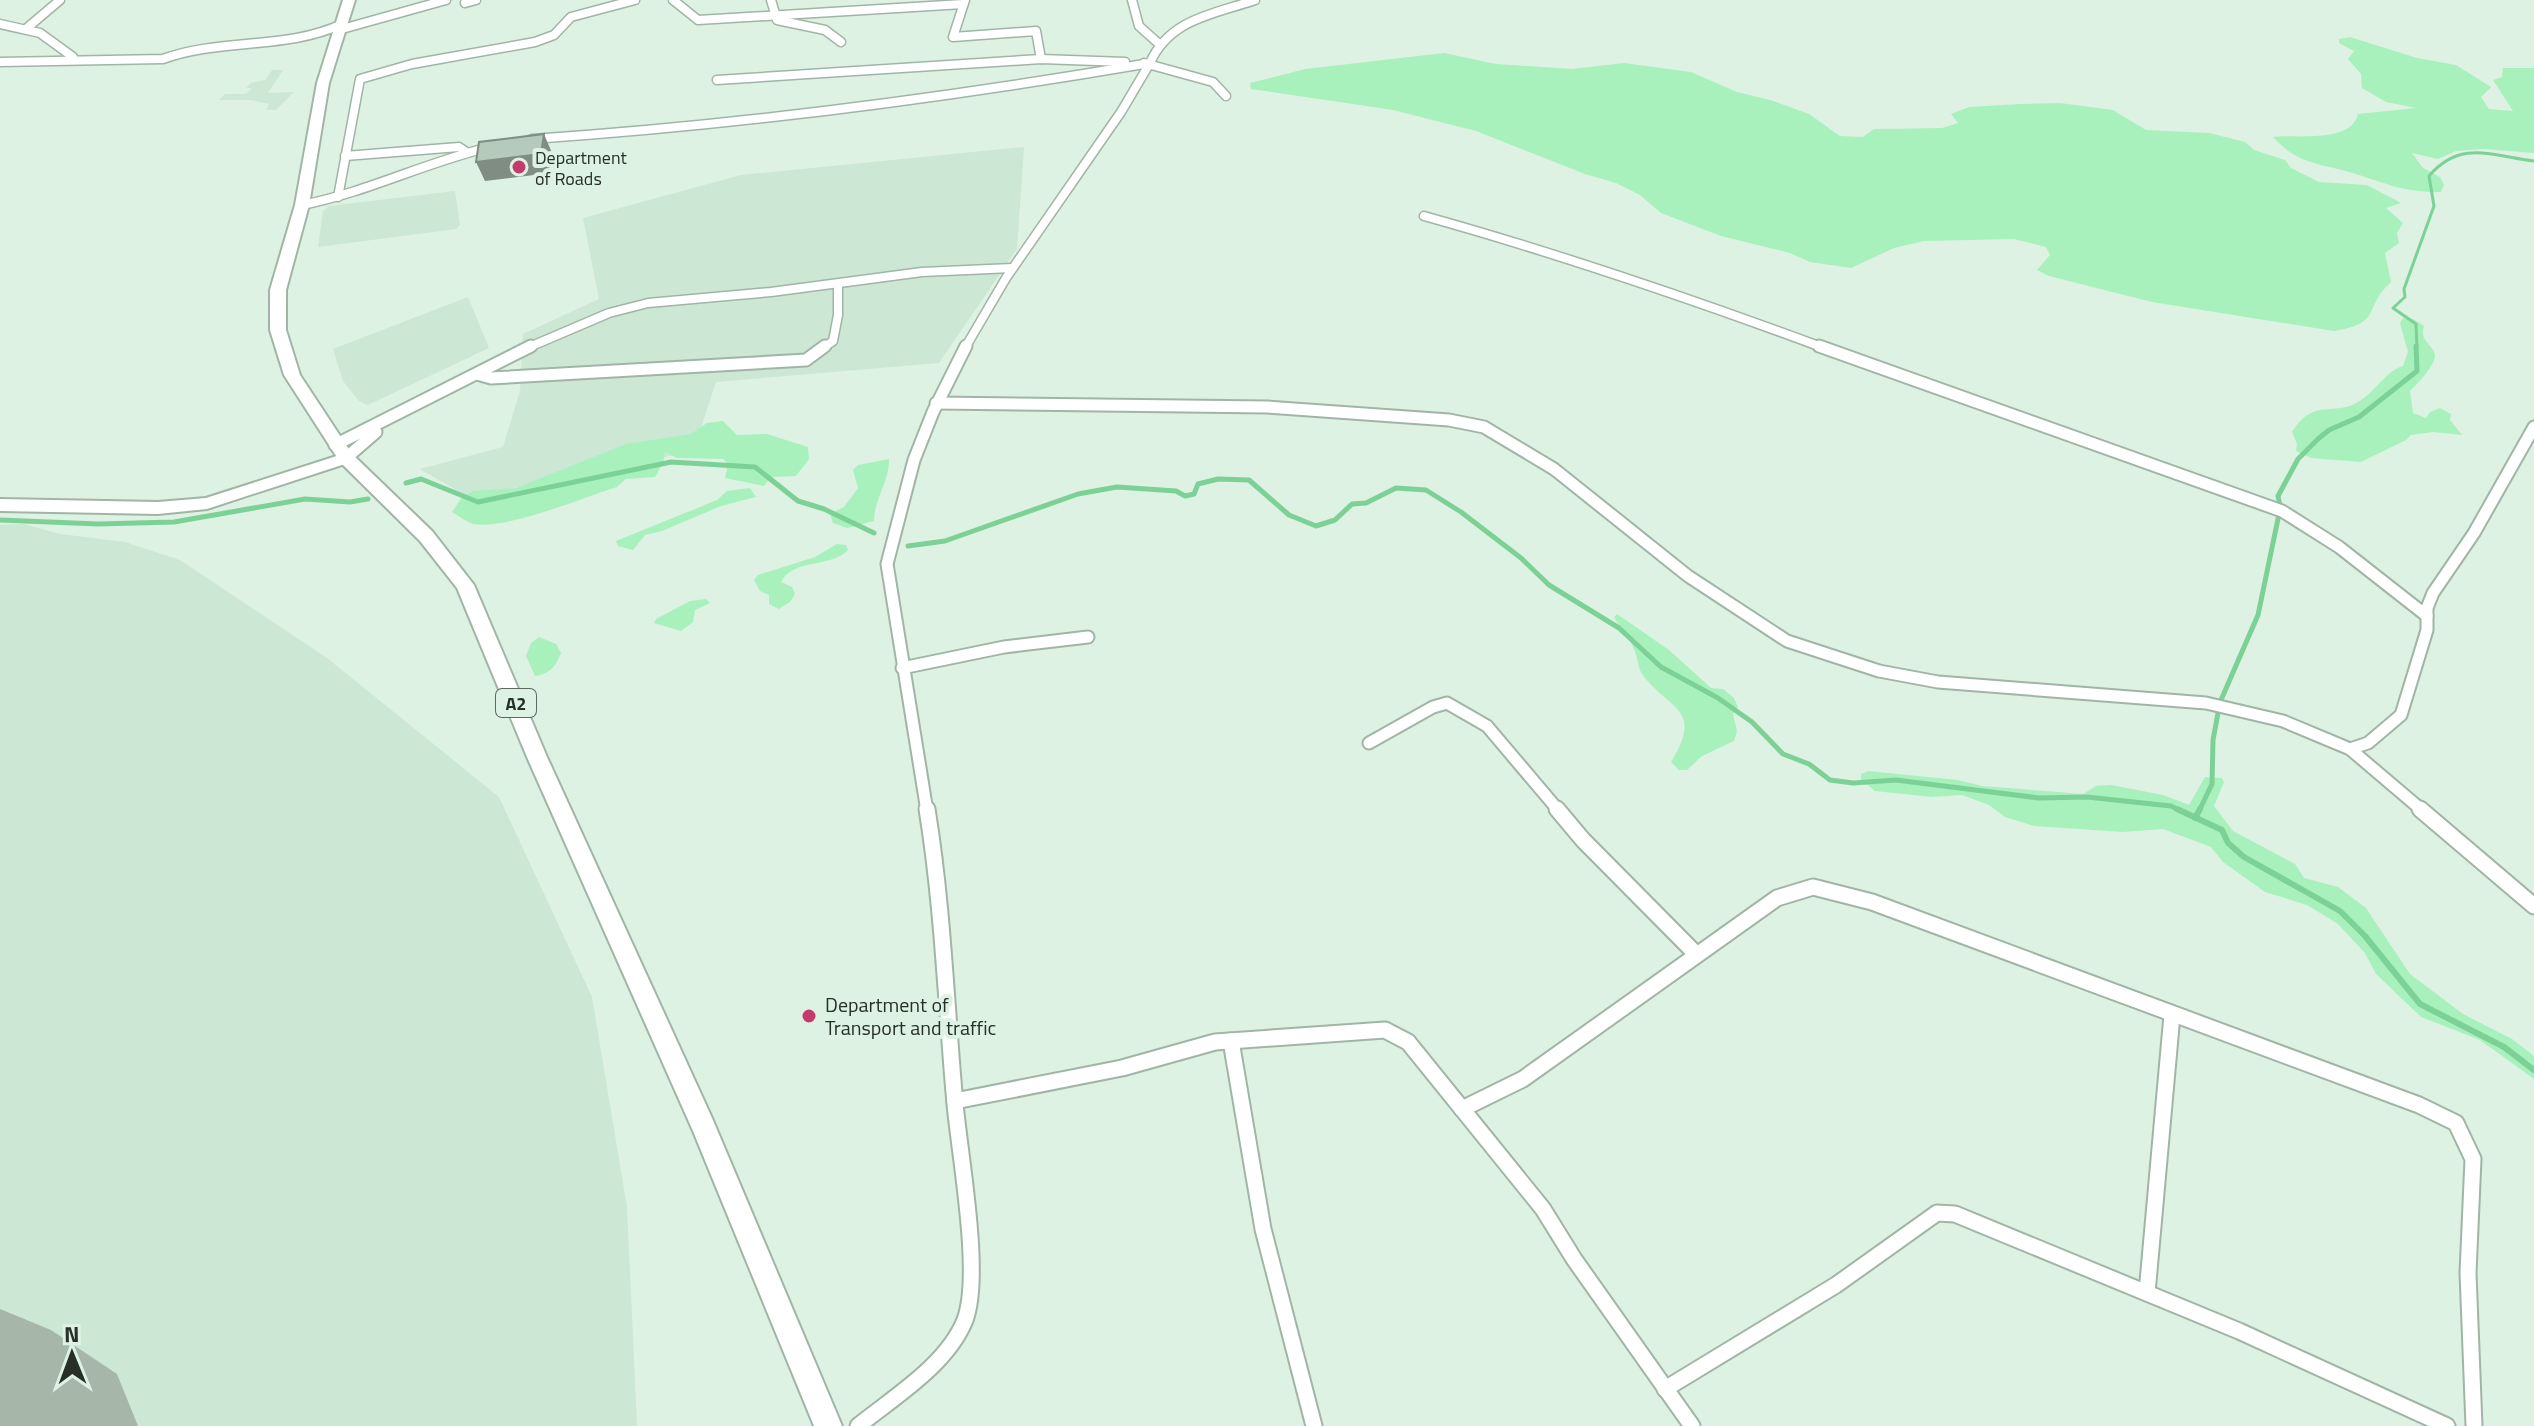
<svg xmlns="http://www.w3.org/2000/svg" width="2534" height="1426" font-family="'Titillium Web',sans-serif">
  <rect width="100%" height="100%" fill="#ddf2e2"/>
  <g fill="#cce7d3">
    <polygon points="272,70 283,70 268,93 294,92 276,110 266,110 269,104 251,100 219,100 225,94 246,94 252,88 246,88 251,83 265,80"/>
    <polygon points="1024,147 1017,249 939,363 716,382 693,452 601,468 470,498 420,469 503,447 520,391 523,334 599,299 583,218 741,175"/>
    <polygon points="455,191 460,225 456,229 318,247 323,211 329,206"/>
    <polygon points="468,297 489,348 368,405 359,401 343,381 333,349"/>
    <polygon points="23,524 60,534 125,542 180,560 327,658 499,797 592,997 627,1207 637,1426 0,1426 0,525"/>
  </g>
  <g fill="#a8f1bd">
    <path d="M2350,37l67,21 39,7 35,22 -10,10 8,12 24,2 -20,-31 9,-3 1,-9h31v85l-50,-4 -28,2 -18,8 -26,-6 11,15 17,9 4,8 -3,7c-38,0 -50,-7 -85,-18 -34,-11 -57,-8 -83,-37 23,-3 78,7 85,-23l58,-6 -30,-6 -24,-14 -1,-14 -13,-15 6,-8 -15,-8v-4z"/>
    <path d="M1444,53l52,11 76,5 52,-6 67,9 46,20 33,8 39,14 31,22 23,1 11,-8 68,-1 16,-5 -7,-9 18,-7 51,-3 40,-1 53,7 33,20 63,3 36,9 9,8 31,10 6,8 28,14 48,3 34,18 -15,5 17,15 -6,10 2,10 -14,10 6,29c-29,26 -7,41 -57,49l-182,-29 -103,-26 -12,-6 13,-15 -4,-8 -32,-8 -90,2 -30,7 -43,20 -41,-6 -20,-9 -69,-17 -60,-23 -21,-18 -24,-12 -31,-9 -109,-43 -83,-21 -142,-21 -1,-6 55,-14z"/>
    <path d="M2403,318l10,1 11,7c-5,15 8,17 11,29 1,9 -18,30 -25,36l3,22 13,5 4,-6 10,-4 11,6 -1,6 12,15 -29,-3 -22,3 -5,5 -45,22 -50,-4 -15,-7 1,-7 -5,-12c22,-35 41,-15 66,-30 18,-10 26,-30 45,-36l5,-14 -8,-29z"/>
    <path d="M723,421l14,14 30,-1 41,13 1,12 -13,17 -25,1 -7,9 -39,-8 3,-14 -5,-5 -46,-1 -12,-6 -2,11 -8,14 -29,2 -9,8c-35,11 -111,43 -144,37 -7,-2 -14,-8 -21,-12l10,-15 11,-6 43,-3 110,-44 65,-10 16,-11z"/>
    <path d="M889,459c1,21 -15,40 -15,62l-27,7 -14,-5 -3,-9 14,-7 14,-19 -5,-18 5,-5z"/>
    <polygon points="750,488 756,497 721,506 662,531 645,535 633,550 618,546 616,541 717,500 727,491"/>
    <path d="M837,544l9,1 2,5c-16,18 -55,8 -67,32l11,5 3,7 -5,8 -11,7 -10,-5v-9l-9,-4 -6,-11 4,-5 57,-18z"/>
    <polygon points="706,599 710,603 695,610 693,622 681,631 654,623 656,619 690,601"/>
    <path d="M1617,614l52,36 42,38 12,1 11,9 4,9 -5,7 4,17 -3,10 -32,15 -15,14h-8l-8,-8c32,-53 1,-51 -26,-84 -8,-9 -6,-18 -11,-29 -5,-12 -14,-21 -20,-32z"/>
    <path d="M539,637l17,7 5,9c-6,14 -10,20 -26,23l-9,-20 5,-13z"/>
    <polygon points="1868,771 1958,780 1982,786 2083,794 2096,786 2111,785 2163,795 2189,805 2205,777 2222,778 2224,782 2214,806 2233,831 2295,864 2304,878 2338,887 2366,908 2410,974 2463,1014 2512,1039 2534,1056 2534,1079 2480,1040 2421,1017 2376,974 2365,953 2338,924 2307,905 2265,892 2223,862 2211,847 2163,829 2123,832 2034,826 2005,817 1989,805 1962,795 1932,797 1875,791 1861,779 1861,774"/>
  </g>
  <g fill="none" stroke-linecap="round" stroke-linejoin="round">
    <path stroke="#7cd197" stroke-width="3" d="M2417,348l-1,-24 -23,-16 12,-11 -1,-8 30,-83 -5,-30c32,-37 63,-20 105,-15"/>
    <g stroke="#7cd197" stroke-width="5">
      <polyline points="406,483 421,479 478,502 671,462 755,467 798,501 824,509 874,533"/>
      <polyline points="2280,506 2278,496 2298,459 2318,439 2329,430 2359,417 2417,371 2416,346"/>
      <polyline points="0,520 98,524 174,522 305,499 350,502 368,499"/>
      <polyline points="908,546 945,541 1078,494 1117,487 1176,491 1185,496 1194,494 1198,484 1218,479 1249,480 1289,515 1316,526 1335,520 1352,504 1366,503 1396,488 1426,490 1461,512 1521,558 1549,585 1619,628 1661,667 1718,698 1752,722 1783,754 1809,764 1830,780 1853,783 1896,780 2039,798 2087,797 2171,806 2181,811"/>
      <polyline points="2221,700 2258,615 2279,514"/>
      <polyline points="2199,811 2212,784 2213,740 2218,713"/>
    </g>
    <g stroke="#7cd197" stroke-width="6">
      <polyline points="2177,809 2222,830 2228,843 2244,857 2340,911 2365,936 2420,1004 2504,1047 2534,1070"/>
      <polyline points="2195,818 2200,809"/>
    </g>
    <polygon fill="#a6b7aa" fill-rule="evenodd" points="0,1309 51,1330 117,1374 138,1426 0,1426"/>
    <defs>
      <g id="street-far2">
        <polyline points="673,0 698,20 963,4"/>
        <polyline points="771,0 777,20 825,30 841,42"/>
        <polyline points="965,0 953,37 1036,31 1041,59"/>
        <polyline points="1132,0 1139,26 1158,43"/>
        <polyline points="465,3 476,0"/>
        <polyline points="0,24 40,33 73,57 72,60"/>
        <polyline points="27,28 60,0"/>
        <polyline points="342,29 446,0"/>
        <path d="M0,62l163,-3c57,-21 124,-9 179,-35"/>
        <polyline points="1144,63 1213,82 1226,96"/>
        <polyline points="717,80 1041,59 1125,62"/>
        <path d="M532,139c208,-14 413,-41 618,-76 19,-44 64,-49 105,-63"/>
        <polyline points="345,156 459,147 465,151"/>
        <polyline points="338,197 360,79 412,64 535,42 554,35 571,17 635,0"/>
        <path d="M302,205c66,-13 126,-44 192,-59"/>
        <path d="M1424,216c136,38 268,83 400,132"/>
        <polyline points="527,348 609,313 648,303 771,292 922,272 1012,268"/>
        <polyline points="823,348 833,341 838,315 838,284"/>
        <polyline points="965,348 1006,278 1121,112 1150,63"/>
      </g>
      <g id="street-far1">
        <polyline points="1819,346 2282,511 2339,547 2427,616"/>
        <polyline points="477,374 491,378 806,360 825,346"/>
        <polyline points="936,403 1267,407 1449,420 1484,427 1554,469 1688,576 1787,641 1879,671 1938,682 2206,703 2283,721 2350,749 2423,811"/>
        <polyline points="335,445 531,346"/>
        <polyline points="346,458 376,432"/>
        <polyline points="902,668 1004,647 1088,637"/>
        <polyline points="1369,743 1433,707 1447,703 1487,726 1559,811"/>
        <polyline points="2350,749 2368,743 2401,715 2427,630 2427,608 2433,593 2474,533 2534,427"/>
        <polyline points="927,811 887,564 914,460 933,412 966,346"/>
      </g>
      <g id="street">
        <polyline points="1557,809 1583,840 1696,954"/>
        <polyline points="2420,809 2534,906"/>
        <polyline points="1231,1041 1263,1229 1314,1426"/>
        <polyline points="955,1101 1122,1068 1215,1042 1385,1030 1408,1042 1543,1209 1574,1259 1692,1426"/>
        <polyline points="1462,1109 1523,1079 1777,898 1813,887 1872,902 2419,1105 2456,1123 2473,1159 2468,1273 2474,1426"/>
        <polyline points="2147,1293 2172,1015"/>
        <polyline points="1665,1389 1836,1285 1937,1213 1955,1214 2239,1331 2447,1426"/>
        <path d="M858,1426c36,-29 89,-61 107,-106 17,-46 -5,-162 -10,-216 -9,-99 -12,-197 -28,-295"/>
      </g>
      <polygon id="secondary" points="346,453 351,454 354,458 351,462 207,509 158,514 0,511 0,499 158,502 206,498"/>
      <polygon id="primary" points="343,0 355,0 329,83 309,205 286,290 286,330 300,375 352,454 432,531 474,585 547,757 712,1118 842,1426 814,1426 693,1131 527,757 457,588 420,541 340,462 284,375 270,330 270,290 295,205 317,83"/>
    </defs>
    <use href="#street-far2" stroke="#a1b5a6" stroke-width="11"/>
    <use href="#street-far1" stroke="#a1b5a6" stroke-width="15"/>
    <use href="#street" stroke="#a1b5a6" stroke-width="19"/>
    <use href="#secondary" stroke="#a1b5a6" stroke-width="4"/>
    <use href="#primary" stroke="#a1b5a6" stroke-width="4"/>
    <use href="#street-far2" stroke="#fff" stroke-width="8"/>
    <use href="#street-far1" stroke="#fff" stroke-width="11"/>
    <use href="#street" stroke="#fff" stroke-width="15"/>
    <use href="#secondary" fill="#fff" fill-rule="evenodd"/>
    <use href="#primary" fill="#fff" fill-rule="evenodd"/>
  </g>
  <polygon fill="#7f8d83" points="544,134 552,153 550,173 485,181 476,162"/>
  <polygon fill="#b6cabb" stroke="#7f8d83" stroke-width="2" points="544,134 541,154 476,162 479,142"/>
  <g fill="#c5396c" stroke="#ddf2e2" stroke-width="3">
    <circle cx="519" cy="167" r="8"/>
    <circle cx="809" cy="1016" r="8"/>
  </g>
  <g text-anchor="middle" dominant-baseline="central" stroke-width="8" stroke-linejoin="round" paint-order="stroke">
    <g font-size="18" fill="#272f29" stroke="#ddf2e2" text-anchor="start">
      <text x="535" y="157">Department<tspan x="535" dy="21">of Roads</tspan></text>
    </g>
    <rect fill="#ddf2e2" stroke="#5e6a60" stroke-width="2" x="496" y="689" width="40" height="28" rx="6"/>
    <g font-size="18" font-weight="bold" fill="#272f29">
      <text x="516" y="703">A2</text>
    </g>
    <g font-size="20" fill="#272f29" stroke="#ddf2e2" text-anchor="start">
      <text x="825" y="1004">Department of<tspan x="825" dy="23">Transport and traffic</tspan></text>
    </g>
  </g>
  <g transform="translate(72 1354) rotate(359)" stroke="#ddf2e2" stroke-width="6" paint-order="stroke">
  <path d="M0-6L14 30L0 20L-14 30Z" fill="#272f29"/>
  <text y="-12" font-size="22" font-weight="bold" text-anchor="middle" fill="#272f29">N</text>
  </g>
</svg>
